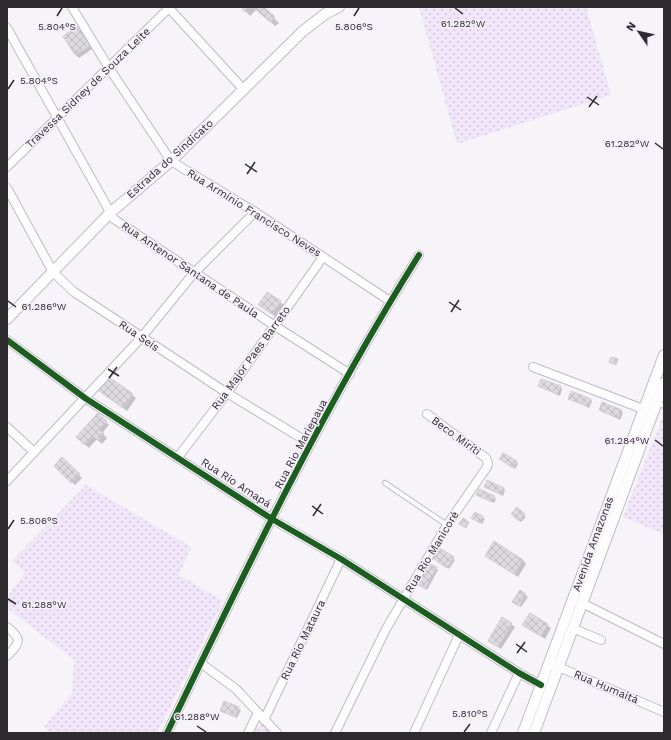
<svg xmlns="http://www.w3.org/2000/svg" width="671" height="740" font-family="'Work Sans',sans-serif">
  <defs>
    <pattern id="grass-dots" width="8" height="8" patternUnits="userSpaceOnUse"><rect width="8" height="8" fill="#f1e5fa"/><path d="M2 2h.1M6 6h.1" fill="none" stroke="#cfc5d7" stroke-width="1.8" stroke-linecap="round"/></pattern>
    <pattern id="building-cross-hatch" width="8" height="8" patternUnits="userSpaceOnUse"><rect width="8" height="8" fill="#dcdade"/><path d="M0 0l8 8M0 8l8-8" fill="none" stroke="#bdbbbf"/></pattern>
  </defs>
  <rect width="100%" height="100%" fill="#f6f3f9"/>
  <g fill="url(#grass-dots)">
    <polygon points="419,7 586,7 611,95 457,144"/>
    <polygon points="664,414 664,534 623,517"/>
    <polygon points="86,485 191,547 179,575 223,601 157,733 52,733 44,727 72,693 74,660 7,608 7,598 25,572 12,561"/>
    <polygon points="262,724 273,733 251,733 253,730"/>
  </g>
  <g fill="#0003">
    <polygon points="242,7 262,7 279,23 275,26 257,9 250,16"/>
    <polygon points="78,28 92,49 79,58 75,54"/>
    <polygon points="267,293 284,305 276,317 263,308"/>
    <polygon points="539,386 560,387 562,389 560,396"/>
    <polygon points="104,394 132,395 136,398 127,411"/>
    <polygon points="569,398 590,399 592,401 589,408"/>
    <polygon points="600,410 621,411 623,413 620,420"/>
    <polygon points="98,414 109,425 102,433 107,438 102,444 97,439 89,448 77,437"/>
    <polygon points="62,459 82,478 75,485 55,466"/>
    <polygon points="500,459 516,462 518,464 515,469"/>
    <polygon points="485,487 503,488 505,490 503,496"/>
    <polygon points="477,495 494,497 496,499 494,503"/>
    <polygon points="517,508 526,517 521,522 512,514"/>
    <polygon points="475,513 485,519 482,524 472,518"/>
    <polygon points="453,558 455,560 449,569 434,559"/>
    <polygon points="490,559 523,560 526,564 518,577"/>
    <polygon points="436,568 438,570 427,590 418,584"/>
    <polygon points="520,592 528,597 521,607 515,604"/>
    <polygon points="530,614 551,628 545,639 524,625"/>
    <polygon points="511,624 515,627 501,649 489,641"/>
    <polygon points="224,702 241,710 237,718 221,710"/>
  </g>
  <g fill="url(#building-cross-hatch)" stroke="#d0ced2">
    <polygon points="241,7 250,7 245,12"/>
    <polygon points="253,7 264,7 275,17 270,22"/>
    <polygon points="78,26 90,46 75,55 63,36"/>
    <polygon points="267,292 281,301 272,314 258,305"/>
    <polygon points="611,357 618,359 616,365 609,362"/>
    <polygon points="109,377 133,394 123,408 99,391"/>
    <polygon points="541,379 561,386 557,394 538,386"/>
    <polygon points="571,391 591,399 587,406 568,399"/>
    <polygon points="602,402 622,410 618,418 599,410"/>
    <polygon points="98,413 107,421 99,429 104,434 98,441 93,436 85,445 76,437"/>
    <polygon points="503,453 517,461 513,468 499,459"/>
    <polygon points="62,457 80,474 71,483 54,466"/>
    <polygon points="487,480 504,488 500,494 484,487"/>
    <polygon points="479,489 495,496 492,502 476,495"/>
    <polygon points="517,507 525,514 519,521 511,514"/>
    <polygon points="475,512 483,516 480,523 471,518"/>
    <polygon points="463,518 469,522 466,528 459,524"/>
    <polygon points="494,541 523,560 514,574 485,556"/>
    <polygon points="438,547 454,557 447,568 431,557"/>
    <polygon points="428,563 437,567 425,589 417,584"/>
    <polygon points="520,590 526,594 519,606 512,602"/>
    <polygon points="530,613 548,624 541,636 522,625"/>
    <polygon points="502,617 512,623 498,647 488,641"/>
    <polygon points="224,701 239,707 235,717 220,711"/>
  </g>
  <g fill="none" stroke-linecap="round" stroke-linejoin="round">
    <defs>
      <g id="service">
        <polyline points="657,403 664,406"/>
        <polyline points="385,483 447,525"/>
      </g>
      <g id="minor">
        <polyline points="72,7 109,68 171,161 255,212 390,301"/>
        <polyline points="168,7 244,90"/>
        <polyline points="7,28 114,219 275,326 350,374"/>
        <polyline points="7,167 170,7"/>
        <polyline points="7,188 53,272 74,292 227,393 311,444"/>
        <polyline points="7,340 85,398 272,519 341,559 519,673 541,685"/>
        <polyline points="533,367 643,409"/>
        <polyline points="7,427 34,452"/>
        <polyline points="178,457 227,393 323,257"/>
        <polyline points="7,481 141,338 194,273 255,212"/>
        <polyline points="582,603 664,644"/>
        <path d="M7,627c16,12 13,16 0,29"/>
        <polyline points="572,628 601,640"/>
        <polyline points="202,664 236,689 277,733"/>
        <polyline points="554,665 664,712"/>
        <polyline points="264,720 341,559"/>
        <path d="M167,733c78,-162 156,-325 252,-478"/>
        <polyline points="248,733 258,713"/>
        <polyline points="335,733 386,629 447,525 487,467 488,463 486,458 427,414"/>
        <polyline points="414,733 459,635"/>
        <polyline points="491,733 519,673"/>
      </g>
      <g id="tertiary">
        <polyline points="7,319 110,213 171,161 303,31 325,14 339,7"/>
        <polyline points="523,733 664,355"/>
        <polyline points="534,733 664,383"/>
      </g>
    </defs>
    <use href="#service" stroke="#bebcc1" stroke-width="6"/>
    <use href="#minor" stroke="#bebcc1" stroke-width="10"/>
    <use href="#tertiary" stroke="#bebcc1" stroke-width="12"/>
    <use href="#service" stroke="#fefdfe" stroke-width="4"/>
    <use href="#minor" stroke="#fefdfe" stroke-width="8"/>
    <use href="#tertiary" stroke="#fefdfe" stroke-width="10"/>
    <defs>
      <g id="cycleway">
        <polyline points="7,340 85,398 272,519 341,559 519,673 541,685"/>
        <path d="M167,733c78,-162 156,-325 252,-478"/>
      </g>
    </defs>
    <use href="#cycleway" stroke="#f7f0fc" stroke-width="8"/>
    <use href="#cycleway" stroke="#1b5e20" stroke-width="6"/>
  </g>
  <path fill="none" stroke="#2e2b2f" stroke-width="1.5" d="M455,8l8,6M57,16l5,-8M354,16l5,-8M8,89l6,-9M587,97l12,8M589,107l8,-11M655,143l8,6M245,164l12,8M247,174l8,-12M8,301l8,6M449,302l12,8M451,312l8,-12M108,369l11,7M109,378l8,-11M655,440l8,6M312,506l11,8M313,516l8,-12M8,529l6,-9M8,599l8,5M516,644l11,8M517,653l8,-11M197,726l9,6M464,732l6,-8"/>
  <g text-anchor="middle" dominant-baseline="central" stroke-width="3" stroke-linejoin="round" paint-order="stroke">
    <g font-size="11" fill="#2e2b2f" stroke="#f7f0fc">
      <text transform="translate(88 88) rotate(-44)">Travessa Sidney de Souza Leite</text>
      <text transform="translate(170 159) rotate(-42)">Estrada do Sindicato</text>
      <text transform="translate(254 213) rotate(32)">Rua Armínio Francisco Neves</text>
      <text transform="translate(190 270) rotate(34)">Rua Antenor Santana de Paula</text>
      <text transform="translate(139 336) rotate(34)">Rua Seis</text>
      <text transform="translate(251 358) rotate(-54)">Rua Major Paes Barreto</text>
      <text transform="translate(456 436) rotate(36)">Beco Miriti</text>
      <text transform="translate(301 444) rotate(-62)">Rua Rio Mariepaua</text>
      <text transform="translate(236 483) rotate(33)">Rua Rio Amapá</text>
      <text transform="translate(593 544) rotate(-70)">Avenida Amazonas</text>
      <text transform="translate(432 552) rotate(-59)">Rua Rio Manicoré</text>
      <text transform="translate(303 640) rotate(-64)">Rua Rio Mataura</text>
      <text transform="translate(606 687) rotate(23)">Rua Humaitá</text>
    </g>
  </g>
  <g font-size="10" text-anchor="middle" fill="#2e2b2f" stroke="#f7f0fc" stroke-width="3" stroke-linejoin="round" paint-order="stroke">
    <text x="463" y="27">61.282°W</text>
    <text x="57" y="30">5.804°S</text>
    <text x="354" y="30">5.806°S</text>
    <text x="39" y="84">5.804°S</text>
    <text x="627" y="147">61.282°W</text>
    <text x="44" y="310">61.286°W</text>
    <text x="627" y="444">61.284°W</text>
    <text x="39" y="524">5.806°S</text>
    <text x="44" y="608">61.288°W</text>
    <text x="470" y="717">5.810°S</text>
    <text x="197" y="720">61.288°W</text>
  </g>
  <rect width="671" height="740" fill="none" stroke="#2e2b2f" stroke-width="16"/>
  <g transform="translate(639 32) rotate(304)" stroke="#f7f0fc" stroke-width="3" paint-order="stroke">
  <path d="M0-3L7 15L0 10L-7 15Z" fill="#2e2b2f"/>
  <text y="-6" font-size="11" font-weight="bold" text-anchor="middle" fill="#2e2b2f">N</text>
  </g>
</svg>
